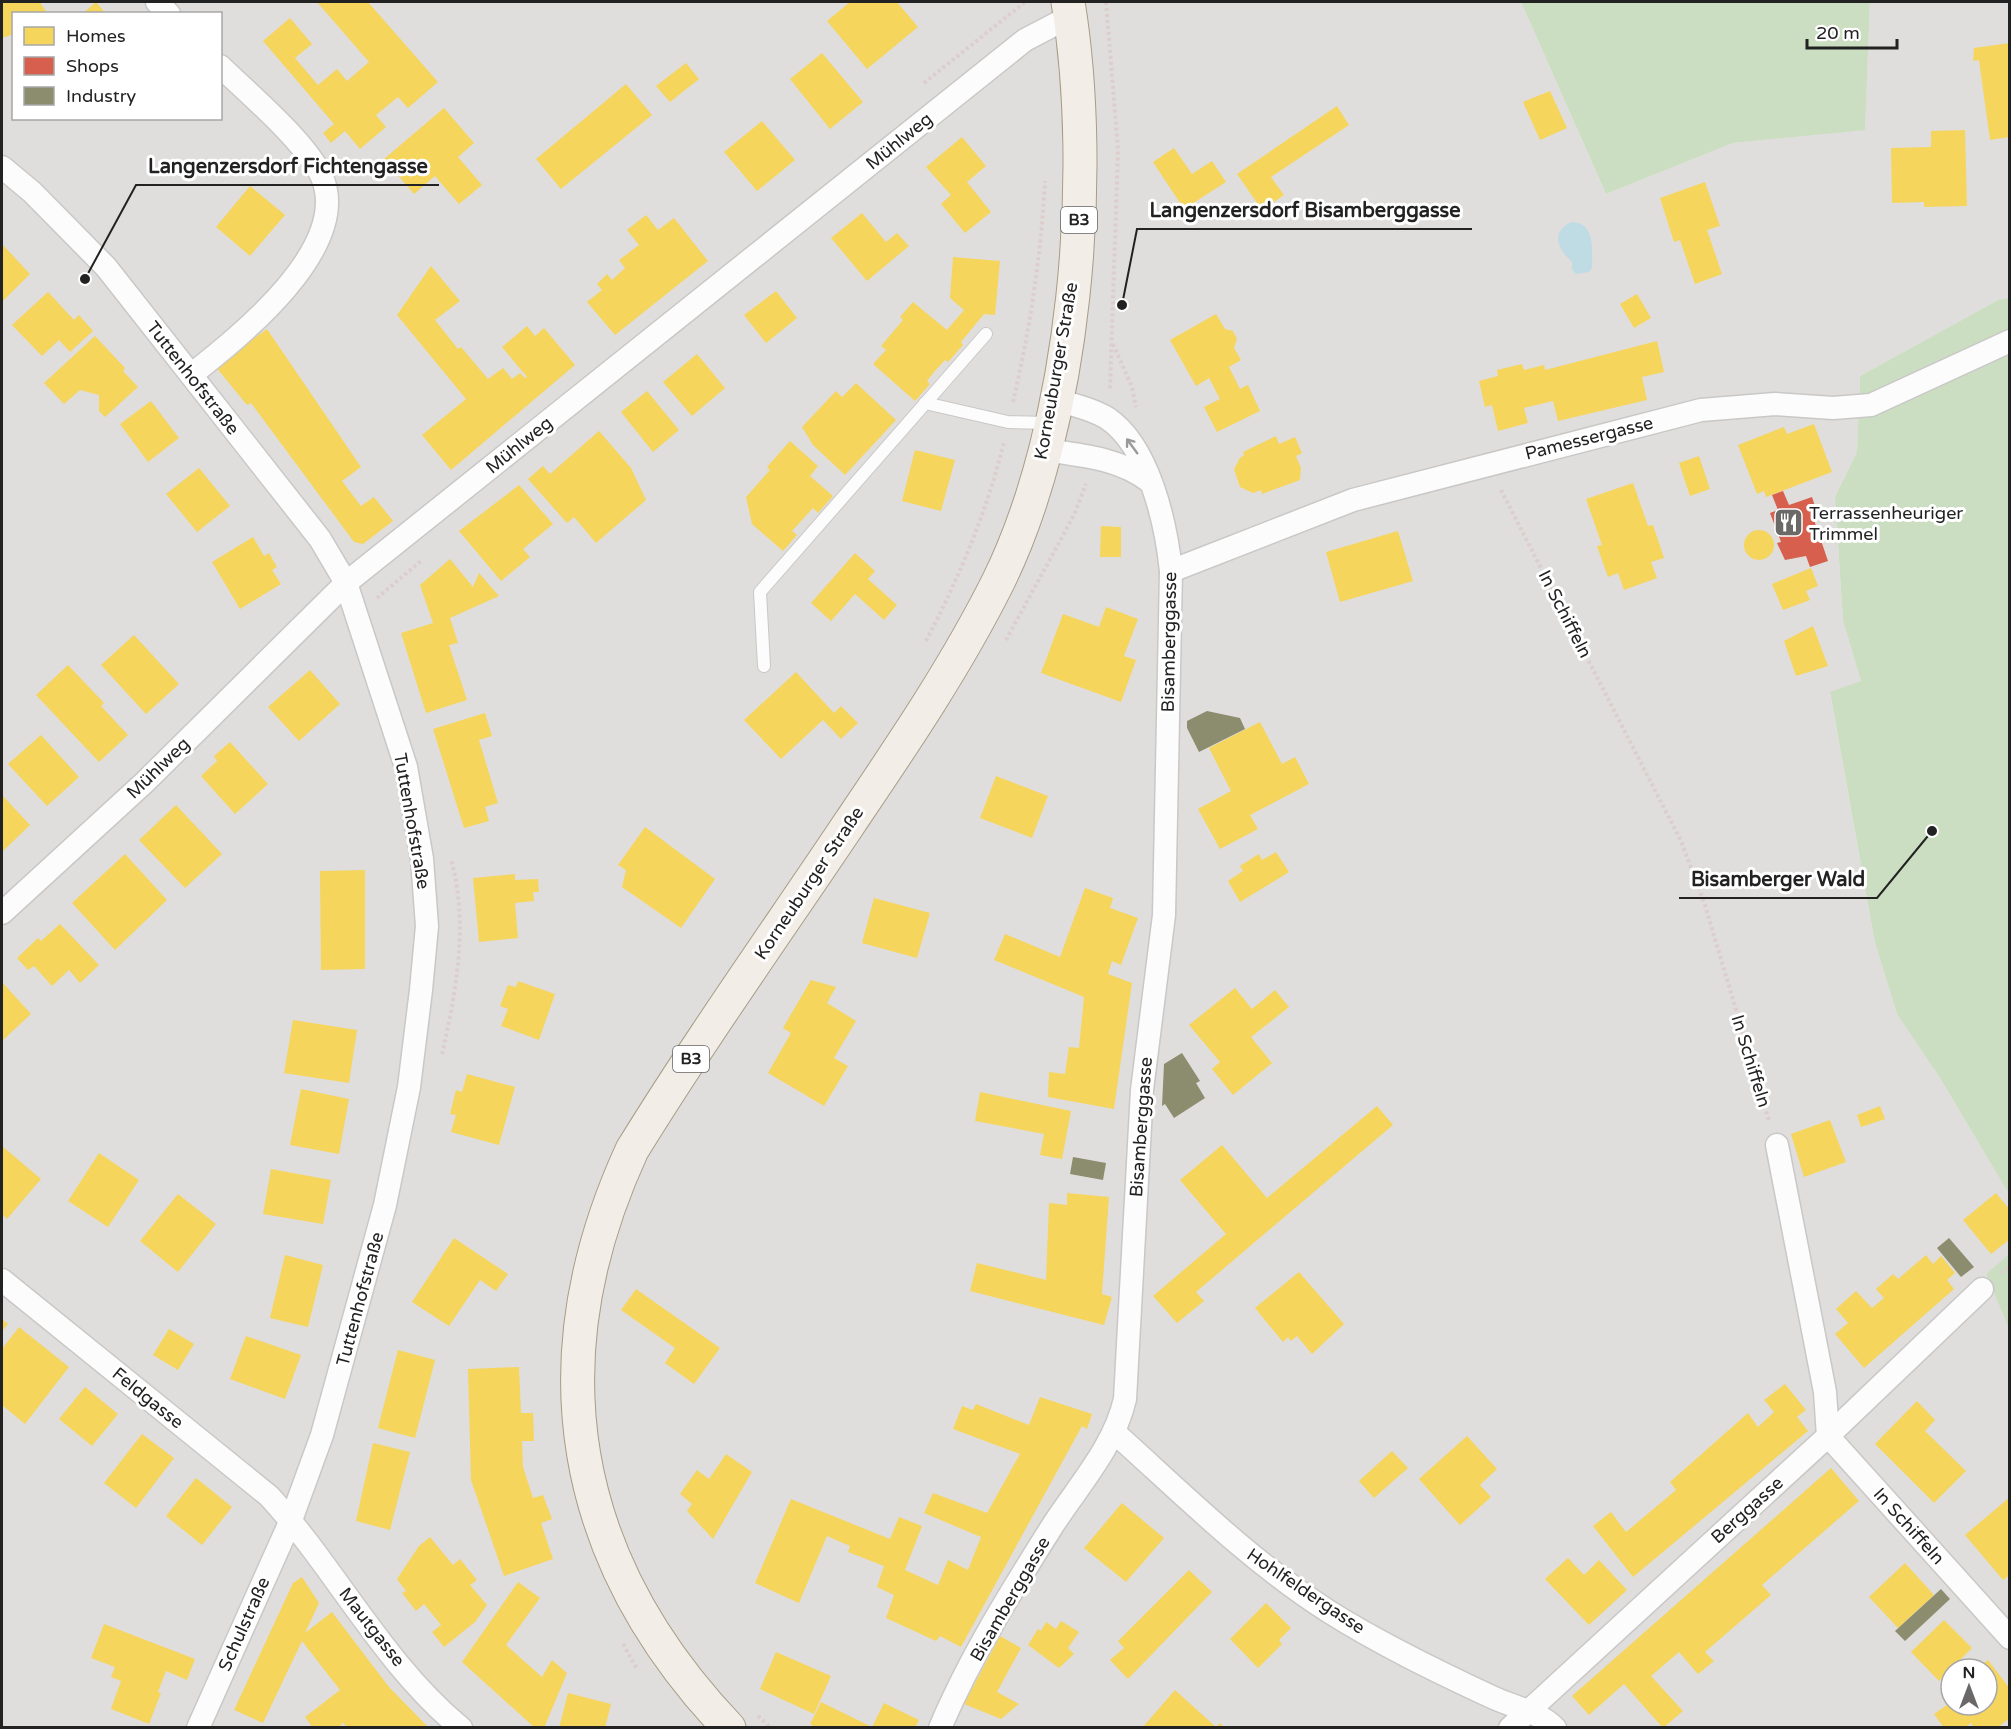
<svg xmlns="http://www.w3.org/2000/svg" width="2011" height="1729" font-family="'Varela Round',sans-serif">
  <rect width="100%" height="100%" fill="#f0eeeb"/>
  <path fill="#dfdedc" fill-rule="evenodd" d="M2,2h1519l85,192 127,-51 132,-14 5,-127h139v296l-11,2 -138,76 -3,76 -22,45 8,124 18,60 -31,12 45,250 22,71 43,64 69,116v60l-23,20 23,55v398l-2007,1zM14,14h206v104h-206zM1951,1669h36v36h-36z"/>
  <g fill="#cbdec1">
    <polygon points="1521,2 1870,2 1865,130 1733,143 1606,194"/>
    <polygon points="2009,298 2009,1194 1940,1078 1897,1014 1875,943 1830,692 1861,681 1843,621 1835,497 1857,452 1860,376 1998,300"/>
    <polygon points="2009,1254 2009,1329 1986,1274"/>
  </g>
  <path fill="#bfdbe3" d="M1571,222c25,0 21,29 21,46l-3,4 -13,2 -4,-5v-7c-14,-13 -22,-29 -1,-40z"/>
  <g fill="#f6d55c">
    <polygon points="2,2 43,2 41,4 48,14 14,14 14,34 2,38"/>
    <polygon points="96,2 106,14 82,14"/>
    <polygon points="317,2 368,2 438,82 408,108 398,97 376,115 386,127 360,149 345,131 331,143 323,133 334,124 263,41 290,18 312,44 295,58 318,85 337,69 347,81 369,62"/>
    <polygon points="850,2 897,2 918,27 867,69 827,21"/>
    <polygon points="2010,43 2010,137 1990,140 1979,60 1973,61 1974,48"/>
    <polygon points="822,53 863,102 830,129 790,79"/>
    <polygon points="686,63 699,79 670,102 656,86"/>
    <polygon points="626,84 652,115 561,189 536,159"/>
    <polygon points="1550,91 1567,128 1540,140 1523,102"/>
    <polygon points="1337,106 1349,125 1271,177 1284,195 1262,210 1237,174"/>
    <polygon points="444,108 474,143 458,157 482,185 459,204 435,176 414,194 384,159"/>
    <polygon points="762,121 795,160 757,191 724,152"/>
    <polygon points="1965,130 1967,206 1924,207 1924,202 1892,203 1891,148 1931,147 1931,131"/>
    <polygon points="962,137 986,166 967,182 991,212 965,233 941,204 951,195 926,167"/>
    <polygon points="1174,148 1192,174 1212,161 1226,182 1184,209 1153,162"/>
    <polygon points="1705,182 1720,226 1707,230 1722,274 1695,284 1680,240 1674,242 1660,198"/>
    <polygon points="250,186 285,215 250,256 216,227"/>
    <polygon points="862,213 886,242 897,233 909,246 867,281 831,238"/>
    <polygon points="646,215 658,230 674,218 708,261 615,335 587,302 602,290 597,284 607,274 612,280 625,268 619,260 639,245 627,230"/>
    <polygon points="2,244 30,274 2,302"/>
    <polygon points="953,257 1000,261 995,315 984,314 961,342 963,345 948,362 945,360 934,372 927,381 930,384 915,401 873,364 886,350 881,346 903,320 900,317 913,302 947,330 964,310 950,298"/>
    <polygon points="431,266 460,301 435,320 458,349 461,347 488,379 503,368 512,379 520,373 525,378 527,377 502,347 527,326 535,336 544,328 575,365 451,470 422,435 466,399 397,315"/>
    <polygon points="776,291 797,318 766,343 744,315"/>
    <polygon points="48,292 74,320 79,315 93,331 70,352 59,340 42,356 12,325"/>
    <polygon points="1637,294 1651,318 1634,328 1620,304"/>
    <polygon points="1216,314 1225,329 1233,331 1237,339 1234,348 1241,360 1229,367 1240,389 1248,385 1260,411 1217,432 1204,407 1220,399 1209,378 1196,386 1170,340"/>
    <polygon points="267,329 361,467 342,481 361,506 374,497 393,521 363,544 354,542 251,403 247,405 215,366"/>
    <polygon points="95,336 125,368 123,371 138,387 105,417 99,411 99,395 80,390 64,404 44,383"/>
    <polygon points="1657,341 1664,372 1642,377 1647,400 1558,421 1553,401 1524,408 1528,423 1498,431 1492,405 1485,407 1479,381 1498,376 1497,370 1522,364 1524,370 1544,365 1545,370"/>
    <polygon points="697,354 725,388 692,416 663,382"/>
    <polygon points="856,383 896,420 845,475 813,445 802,427 836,391 842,397"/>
    <polygon points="647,391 679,430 653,452 621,412"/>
    <polygon points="151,401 179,438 148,462 120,424"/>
    <polygon points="1814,424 1832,472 1766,497 1764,491 1757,494 1738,445 1784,427 1787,434"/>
    <polygon points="599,431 631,468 646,500 596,543 574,517 567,523 528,479 543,466 550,474"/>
    <polygon points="1276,436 1279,444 1295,437 1302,453 1296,456 1301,468 1300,480 1262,494 1261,490 1253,493 1240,487 1234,469 1240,458 1244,455 1243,452"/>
    <polygon points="790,441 818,466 810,476 833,496 818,513 813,508 792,531 797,535 783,551 752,524 746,497 770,470 767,467"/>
    <polygon points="915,450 955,460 941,511 902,501"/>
    <polygon points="1699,456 1710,489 1690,496 1679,463"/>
    <polygon points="199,468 230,506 197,532 166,494"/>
    <polygon points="1633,483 1648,526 1653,525 1664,558 1651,562 1657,578 1624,590 1618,573 1608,577 1597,546 1602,545 1586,499"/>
    <polygon points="519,485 553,524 523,549 530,557 501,581 459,531"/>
    <polygon points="1101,526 1121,527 1121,557 1100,557"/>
    <circle cx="1759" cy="545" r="15"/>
    <polygon points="1398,531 1413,581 1340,602 1326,552"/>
    <polygon points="253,537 264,556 269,553 277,567 272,570 281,584 240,609 212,562"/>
    <polygon points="855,553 875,571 868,579 897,605 884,620 855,594 831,621 811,603"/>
    <polygon points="450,559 473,587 479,573 499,596 450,618 458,643 449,645 467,700 426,713 401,633 433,623 420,585"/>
    <polygon points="1811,568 1818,586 1806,591 1810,600 1783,610 1772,584"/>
    <polygon points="1106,607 1138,619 1124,656 1136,660 1121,702 1041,673 1063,614 1099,627"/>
    <polygon points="1813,626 1828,666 1796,676 1784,641"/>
    <polygon points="134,635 179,684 146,714 101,665"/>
    <polygon points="68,665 104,703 101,706 128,735 99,762 36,695"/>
    <polygon points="310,670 340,704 299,741 268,707"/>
    <polygon points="796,672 834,713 841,706 858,723 841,739 823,720 781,759 744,720"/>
    <polygon points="485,713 492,736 479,740 498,803 485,807 489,821 464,828 433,729"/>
    <polygon points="1260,722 1282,764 1295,757 1309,784 1250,815 1258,829 1220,849 1198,809 1231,791 1209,748"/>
    <polygon points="41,735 79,777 47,806 8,764"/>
    <polygon points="230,742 268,784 235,814 201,776 217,761 214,756"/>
    <polygon points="996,776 1048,796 1032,838 980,818"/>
    <polygon points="2,795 30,825 2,852"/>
    <polygon points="176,805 222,854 185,888 139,840"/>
    <polygon points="645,827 715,879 681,928 622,887 626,870 618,865"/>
    <polygon points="1276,852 1289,872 1240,902 1228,881 1243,871 1240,866 1259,854 1262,860"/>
    <polygon points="125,854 167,900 115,950 72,903"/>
    <polygon points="365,870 365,969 321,970 320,871"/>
    <polygon points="515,874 515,880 538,879 539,892 533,892 534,901 515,903 518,938 479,942 473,878"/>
    <polygon points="1085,888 1113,898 1110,908 1138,918 1121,965 1112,961 1108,974 1132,983 1114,1109 1048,1097 1049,1072 1065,1074 1069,1047 1079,1048 1084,997 994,960 1005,934 1060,957"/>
    <polygon points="874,898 930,913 917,958 862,943"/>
    <polygon points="60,924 99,965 80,983 69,970 52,986 34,966 28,970 17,958 38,938 41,941"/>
    <polygon points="811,980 836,987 827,1003 856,1021 834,1058 848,1066 824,1106 768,1073 791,1033 783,1028"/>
    <polygon points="518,981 555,994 539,1040 501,1026 508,1009 500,1006 508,985 516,987"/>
    <polygon points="2,982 31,1014 2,1041"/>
    <polygon points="1235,988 1252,1009 1275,990 1289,1007 1251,1037 1272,1063 1233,1095 1212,1069 1220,1062 1189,1025"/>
    <polygon points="293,1020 357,1030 349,1083 284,1073"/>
    <polygon points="467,1074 515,1087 499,1145 451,1132 456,1115 450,1114 456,1090 462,1092"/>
    <polygon points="301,1089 349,1099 339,1154 290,1145"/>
    <polygon points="980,1092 1071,1111 1062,1159 1040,1155 1044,1134 975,1121"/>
    <polygon points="1377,1106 1393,1125 1196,1292 1204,1301 1177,1323 1153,1296 1226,1234 1180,1180 1222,1145 1267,1198"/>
    <polygon points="1880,1106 1885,1119 1861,1127 1857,1115"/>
    <polygon points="1830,1120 1846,1162 1804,1177 1791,1134"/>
    <polygon points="2,1146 41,1179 7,1219 2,1214"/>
    <polygon points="99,1153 139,1180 108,1227 68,1201"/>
    <polygon points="271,1169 331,1180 323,1224 263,1214"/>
    <polygon points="1067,1193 1109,1197 1102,1294 1112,1297 1104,1325 970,1291 977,1263 1046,1280 1049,1203 1067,1205"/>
    <polygon points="1996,1193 2010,1210 2010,1239 1991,1254 1963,1220"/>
    <polygon points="178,1194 216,1224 178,1272 140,1241"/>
    <polygon points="454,1238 508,1274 496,1291 480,1280 449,1326 412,1302"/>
    <polygon points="285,1255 323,1265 308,1327 270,1318"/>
    <polygon points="1926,1255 1933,1264 1941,1256 1955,1273 1947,1280 1954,1289 1864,1368 1835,1334 1848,1323 1836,1309 1856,1291 1872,1308 1884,1298 1876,1289 1893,1274 1898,1279"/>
    <polygon points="1299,1272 1344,1324 1312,1354 1297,1336 1291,1341 1288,1337 1283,1342 1255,1308"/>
    <polygon points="636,1289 720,1348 694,1384 665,1363 675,1348 621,1310"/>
    <polygon points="2,1319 8,1324 2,1331"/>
    <polygon points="19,1327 69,1367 25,1424 2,1405 2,1349"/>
    <polygon points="169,1329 194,1344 178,1370 153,1355"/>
    <polygon points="246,1336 301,1355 285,1399 230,1379"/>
    <polygon points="398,1350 435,1360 415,1438 378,1428"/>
    <polygon points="519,1367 521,1413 533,1413 534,1441 522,1441 523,1467 533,1498 543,1495 552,1519 541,1523 553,1559 504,1576 471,1480 468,1369"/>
    <polygon points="1785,1384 1806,1410 1797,1417 1808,1431 1633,1577 1593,1526 1611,1512 1626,1532 1676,1490 1670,1482 1748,1413 1758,1427 1774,1412 1764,1400"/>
    <polygon points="85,1387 118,1414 92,1446 59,1419"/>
    <polygon points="1040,1397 1092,1414 1087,1429 1082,1426 961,1647 940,1636 936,1641 886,1618 894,1595 877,1587 884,1566 848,1552 850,1546 827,1536 799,1603 755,1583 791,1499 890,1539 899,1517 922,1526 905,1570 938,1585 948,1560 968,1570 981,1537 924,1513 933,1493 987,1513 1020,1454 953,1429 962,1406 973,1410 976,1404 1029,1425"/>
    <polygon points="1917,1401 1935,1420 1925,1431 1966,1471 1934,1503 1875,1444"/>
    <polygon points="142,1434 174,1458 136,1508 104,1483"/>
    <polygon points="1467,1436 1497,1469 1480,1485 1491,1497 1460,1525 1419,1479"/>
    <polygon points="373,1443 410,1452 390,1530 356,1521"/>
    <polygon points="1392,1451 1408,1468 1374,1498 1359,1481"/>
    <polygon points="726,1454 752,1472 713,1539 687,1511 692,1504 680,1494 697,1470 709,1479"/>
    <polygon points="1831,1468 1859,1501 1762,1585 1771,1595 1705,1652 1714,1661 1698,1674 1679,1652 1651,1676 1683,1711 1663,1728 1624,1684 1589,1715 1572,1696"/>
    <polygon points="196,1478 232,1507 202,1545 166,1516"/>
    <polygon points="2010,1497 2010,1575 2003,1580 1965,1535"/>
    <polygon points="1122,1503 1164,1538 1126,1582 1084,1548"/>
    <polygon points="430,1537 453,1565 460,1559 477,1580 470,1585 487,1605 475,1622 444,1647 432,1632 441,1625 424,1604 416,1611 402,1593 406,1591 397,1579 419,1546"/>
    <polygon points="1568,1558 1584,1575 1599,1560 1627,1590 1589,1625 1545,1579"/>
    <polygon points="1905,1563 1934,1595 1898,1628 1869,1597"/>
    <polygon points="1189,1570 1212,1592 1128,1679 1110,1660 1124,1648 1118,1641"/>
    <polygon points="302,1577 319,1603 305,1633 332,1612 389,1687 429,1728 348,1728 343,1723 338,1728 313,1728 305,1717 340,1690 302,1641 263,1723 234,1710 293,1583"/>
    <polygon points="518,1582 540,1598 506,1645 542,1677 552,1660 567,1673 544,1728 535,1728 462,1662"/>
    <polygon points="1266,1603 1291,1628 1279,1640 1282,1644 1258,1668 1230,1639"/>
    <polygon points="1944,1620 1972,1648 1939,1681 1911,1652"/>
    <polygon points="1061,1621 1079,1632 1068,1648 1074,1654 1059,1668 1028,1645 1038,1629 1041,1631 1046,1622 1056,1629"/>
    <polygon points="104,1624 195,1659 187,1680 166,1671 158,1692 161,1693 149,1724 111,1709 121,1681 111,1677 115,1667 91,1658"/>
    <polygon points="1000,1636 1021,1648 997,1692 1019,1704 1001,1719 964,1704"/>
    <polygon points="776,1652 831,1676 814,1714 760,1689"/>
    <polygon points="1988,1660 2010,1689 2010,1718 1997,1728 1974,1728 1971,1723 1965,1728 1944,1728 1934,1714 1951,1702 1951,1705 1987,1705 1987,1669 1975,1669"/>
    <polygon points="1175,1690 1216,1727 1220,1723 1224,1728 1142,1728"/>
    <polygon points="568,1693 611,1704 605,1728 559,1728"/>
    <polygon points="821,1702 872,1727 884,1703 919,1720 915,1728 816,1728 810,1724"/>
  </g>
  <polygon fill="#d6604d" points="1783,491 1789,505 1812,497 1816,509 1811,511 1828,561 1810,567 1806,556 1785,560 1777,543 1781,542 1770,513 1778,510 1772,495"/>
  <g fill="#8c8c6e">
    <polygon points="1207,711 1240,718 1245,729 1199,752 1187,728 1187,721"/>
    <polygon points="1182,1053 1200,1081 1196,1083 1205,1098 1174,1118 1165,1104 1162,1106 1164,1064"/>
    <polygon points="1073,1157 1106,1163 1103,1180 1070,1174"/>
    <polygon points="1949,1238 1974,1267 1961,1277 1937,1248"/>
    <polygon points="1941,1589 1950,1599 1905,1641 1895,1631"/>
  </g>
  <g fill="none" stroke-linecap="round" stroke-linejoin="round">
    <defs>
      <g id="service">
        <polyline points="925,403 1008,422 1049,423"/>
        <polyline points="764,666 760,592 986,334"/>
      </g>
      <g id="minor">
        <polyline points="157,2 169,14"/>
        <polyline points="2,167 32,192 106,267 320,539 346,583 406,767 422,859 427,926 421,990 409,1087 385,1205 322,1435 291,1520 198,1728"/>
        <path d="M191,375c48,-38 161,-127 131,-198 -16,-35 -73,-83 -102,-111"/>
        <path d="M1044,450c36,5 75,8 105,31"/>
        <polyline points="1171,571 1353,500 1701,410 1775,404 1833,408 1871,405 2010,341"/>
        <polyline points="2,913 145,782 346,583 1025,40 1071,16"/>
        <polyline points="1777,1145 1825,1392 1828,1436 2010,1638"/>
        <path d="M2,1280l267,216c67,73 114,168 192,232"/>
        <path d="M1115,1433c69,62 135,128 213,178 52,33 110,61 166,87 20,9 45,14 61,30"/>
        <path d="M940,1728c30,-71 72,-138 113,-203 26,-40 61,-78 72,-126l17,-309 22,-175 7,-344c-5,-48 -22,-125 -64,-153 -15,-9 -35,-14 -52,-18"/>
        <polyline points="1510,1728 1828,1436 1982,1289"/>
      </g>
      <path id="primary" d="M729,1728c-161,-169 -194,-367 -97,-578 69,-112 146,-220 219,-329 52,-77 105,-155 147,-239 78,-158 98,-408 70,-580"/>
    </defs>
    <use href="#service" stroke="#c9c8c7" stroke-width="14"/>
    <use href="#minor" stroke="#c9c8c7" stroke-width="25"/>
    <use href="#primary" stroke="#a79c86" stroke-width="35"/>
    <g stroke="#dccecd" stroke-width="4" stroke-dasharray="3 3" stroke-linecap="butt">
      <polyline points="1106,2 1118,150 1110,389"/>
      <polyline points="924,83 1025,2"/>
      <polyline points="1113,344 1132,387 1136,407"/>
      <path d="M1013,402c17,-73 28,-146 32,-221"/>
      <polyline points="1501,490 1681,841 1705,905 1769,1121"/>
      <polyline points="377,598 422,560"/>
      <polyline points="1006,640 1074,515 1086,484"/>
      <path d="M926,641c33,-63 61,-130 78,-199"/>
      <path d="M442,1054c14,-60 27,-133 9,-194"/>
      <polyline points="2001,1273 2010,1266"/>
      <polyline points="623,1644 637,1669"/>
      <polyline points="758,1716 771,1728"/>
    </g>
    <use href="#service" stroke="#fdfcfc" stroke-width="12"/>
    <use href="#minor" stroke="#fdfcfc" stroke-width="22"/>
    <use href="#primary" stroke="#f3ede7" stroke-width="33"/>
  </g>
  <defs><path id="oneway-shaft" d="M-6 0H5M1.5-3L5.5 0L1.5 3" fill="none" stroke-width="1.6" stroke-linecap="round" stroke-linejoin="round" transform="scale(1.5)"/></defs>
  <use stroke="#9a9a9a" href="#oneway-shaft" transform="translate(1132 446) rotate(-126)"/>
  <defs>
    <symbol id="restaurant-square" viewBox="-11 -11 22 22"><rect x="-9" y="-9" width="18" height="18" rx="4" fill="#6a6968" stroke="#fff"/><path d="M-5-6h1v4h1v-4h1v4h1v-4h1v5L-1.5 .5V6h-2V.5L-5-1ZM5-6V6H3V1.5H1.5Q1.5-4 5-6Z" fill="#fff"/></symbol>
  </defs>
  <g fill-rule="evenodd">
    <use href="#restaurant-square" x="1772" y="506" width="33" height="33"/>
  </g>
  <g text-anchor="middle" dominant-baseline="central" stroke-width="6" stroke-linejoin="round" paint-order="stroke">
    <g fill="#fff" stroke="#646464" stroke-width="1.5">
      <rect x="1061" y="207" width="36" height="26" rx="4.5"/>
      <rect x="673" y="1046" width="36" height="26" rx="4.5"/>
    </g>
    <g font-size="16" font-weight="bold" fill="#222">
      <text x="1079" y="220">B3</text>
      <text x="691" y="1059">B3</text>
    </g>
    <g font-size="18" fill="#222" stroke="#fff">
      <text transform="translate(899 141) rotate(-39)">Mühlweg</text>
      <text transform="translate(1056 371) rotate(-80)">Korneuburger Straße</text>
      <text transform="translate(193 378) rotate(52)">Tuttenhofstraße</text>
      <text transform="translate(1589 438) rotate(-14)">Pamessergasse</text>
      <text transform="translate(519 445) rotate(-39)">Mühlweg</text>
      <text transform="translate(1565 614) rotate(63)">In Schiffeln</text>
      <text transform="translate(1169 642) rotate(-89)">Bisamberggasse</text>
      <text transform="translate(158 768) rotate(-44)">Mühlweg</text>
      <text transform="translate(412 821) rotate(80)">Tuttenhofstraße</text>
      <text transform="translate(809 883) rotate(-56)">Korneuburger Straße</text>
      <text transform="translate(1751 1061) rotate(73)">In Schiffeln</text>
      <text transform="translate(1141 1127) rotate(-86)">Bisamberggasse</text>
      <text transform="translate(360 1299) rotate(-75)">Tuttenhofstraße</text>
      <text transform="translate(148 1398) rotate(39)">Feldgasse</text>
      <text transform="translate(1747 1510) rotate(-42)">Berggasse</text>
      <text transform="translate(1909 1526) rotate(48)">In Schiffeln</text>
      <text transform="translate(1306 1591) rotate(34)">Hohlfeldergasse</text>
      <text transform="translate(1010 1599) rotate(-60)">Bisamberggasse</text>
      <text transform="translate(244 1624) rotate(-66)">Schulstraße</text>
      <text transform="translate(372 1627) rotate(52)">Mautgasse</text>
    </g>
    <g font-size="18" fill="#222" stroke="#fff" text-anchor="start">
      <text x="1809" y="513">Terrassenheuriger<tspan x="1809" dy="21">Trimmel</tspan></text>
    </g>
  </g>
  <path fill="none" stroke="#222" stroke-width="2" d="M85 279L136 185H439M1122 305L1137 229H1472M1932 831L1877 898H1679"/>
  <g fill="#222" stroke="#fff" stroke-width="2">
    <circle cx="85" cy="279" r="6"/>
    <circle cx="1122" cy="305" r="6"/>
    <circle cx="1932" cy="831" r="6"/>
  </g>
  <g font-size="20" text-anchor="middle" font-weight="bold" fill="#222" stroke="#fff" stroke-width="6" stroke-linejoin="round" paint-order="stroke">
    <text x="288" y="173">Langenzersdorf Fichtengasse</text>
    <text x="1305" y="217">Langenzersdorf Bisamberggasse</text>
    <text x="1778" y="886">Bisamberger Wald</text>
  </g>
  <rect width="2011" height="1729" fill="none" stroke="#222222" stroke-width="6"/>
  <rect x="12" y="12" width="210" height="108" fill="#ffffff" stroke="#a7a7a7" stroke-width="1.5"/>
  <rect x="24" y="27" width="30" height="18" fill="#f6d55c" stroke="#a7a7a7" stroke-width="1.5"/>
  <text x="66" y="42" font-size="18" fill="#222222">Homes</text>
  <rect x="24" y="57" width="30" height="18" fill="#d6604d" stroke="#a7a7a7" stroke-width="1.5"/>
  <text x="66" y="72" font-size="18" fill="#222222">Shops</text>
  <rect x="24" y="87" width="30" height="18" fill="#8c8c6e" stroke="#a7a7a7" stroke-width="1.5"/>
  <text x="66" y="102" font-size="18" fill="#222222">Industry</text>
  <g transform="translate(1969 1687)"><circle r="28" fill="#ffffff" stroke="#a7a7a7" stroke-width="1.5"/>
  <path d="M0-4.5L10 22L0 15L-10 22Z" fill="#6a6968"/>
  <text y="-9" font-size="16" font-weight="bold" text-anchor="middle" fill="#222222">N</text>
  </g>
  <path d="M1807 39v9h90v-9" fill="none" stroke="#222222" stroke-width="3"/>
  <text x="1816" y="39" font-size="18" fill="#222222" stroke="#ffffff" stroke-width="4.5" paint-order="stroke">20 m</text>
</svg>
